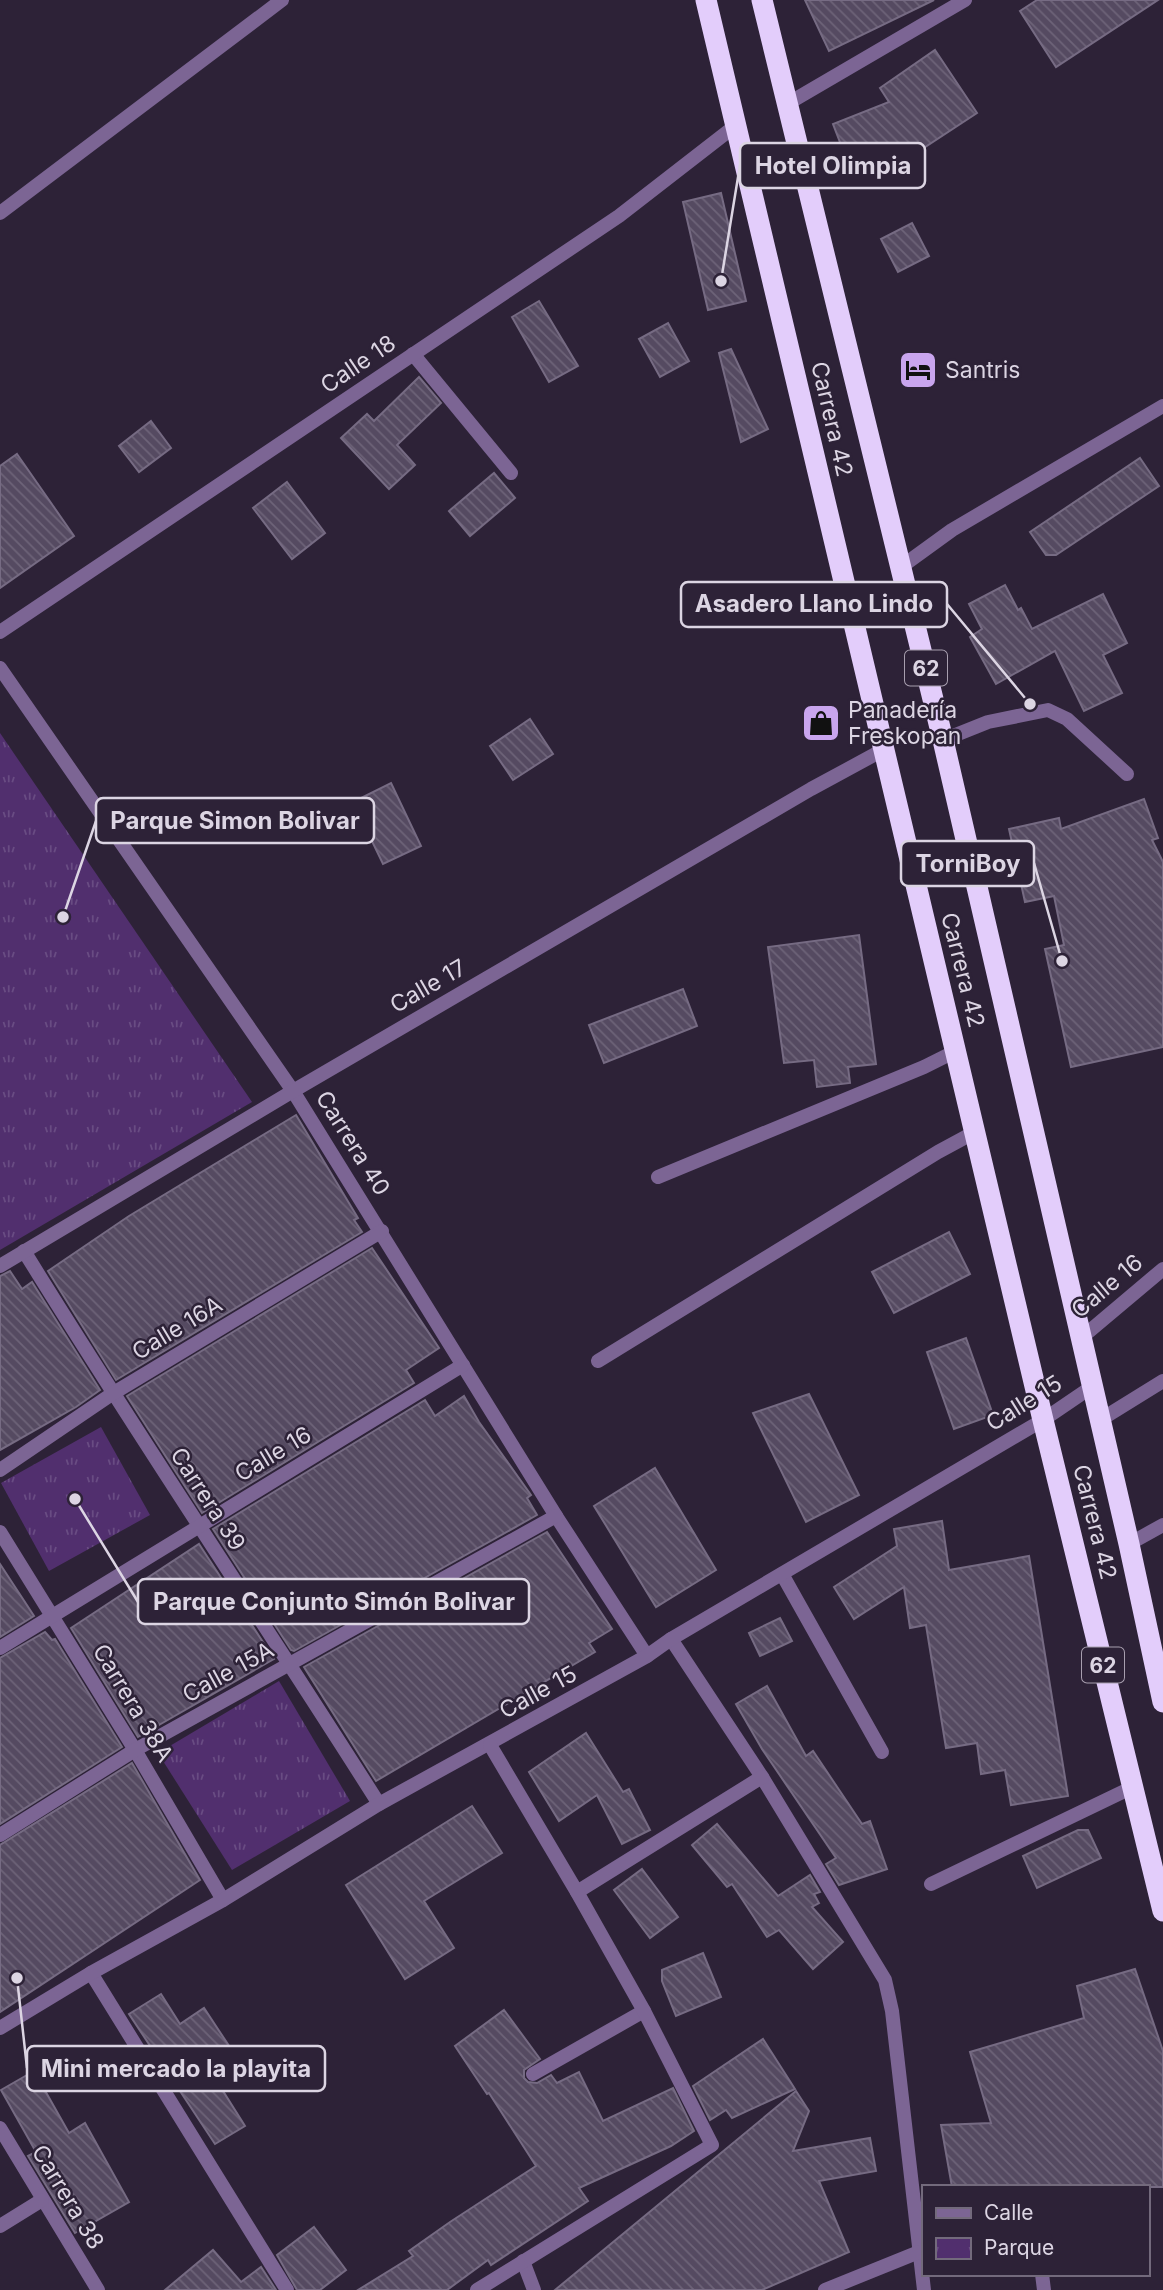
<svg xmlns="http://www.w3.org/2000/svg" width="1163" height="2290" font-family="Inter,sans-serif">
  <defs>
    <pattern id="park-tufts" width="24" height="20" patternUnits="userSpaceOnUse" patternTransform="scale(1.75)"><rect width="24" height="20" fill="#512f6e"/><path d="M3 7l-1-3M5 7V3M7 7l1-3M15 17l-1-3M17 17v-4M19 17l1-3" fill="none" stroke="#694c83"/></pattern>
    <pattern id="building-back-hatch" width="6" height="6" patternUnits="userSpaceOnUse" patternTransform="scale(1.75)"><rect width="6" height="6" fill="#554a61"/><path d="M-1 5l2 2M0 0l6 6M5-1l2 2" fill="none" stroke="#6d6378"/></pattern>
  </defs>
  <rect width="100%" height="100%" fill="#2d2237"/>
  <g fill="url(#park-tufts)">
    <polygon points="0,733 252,1102 0,1250"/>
    <polygon points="101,1427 150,1515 49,1571 1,1483"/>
    <polygon points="279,1681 350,1801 232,1870 158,1753"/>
  </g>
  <g fill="url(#building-back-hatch)" stroke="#766b83" stroke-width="2">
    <polygon points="805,0 934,0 829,51"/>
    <polygon points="1037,0 1158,0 1056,67 1020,11"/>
    <polygon points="935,50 977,113 890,170 856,184 833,124 889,102 880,88"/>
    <polygon points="721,193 746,301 708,310 683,202"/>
    <polygon points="912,223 929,256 898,272 881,239"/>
    <polygon points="539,301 578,366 549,382 512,317"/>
    <polygon points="668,323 689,361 660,377 639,339"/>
    <polygon points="731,349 768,429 741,442 719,353"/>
    <polygon points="419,377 441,403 397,445 415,465 389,489 341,438 367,414 374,421"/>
    <polygon points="151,421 171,448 139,472 119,446"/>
    <polygon points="17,454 74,536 0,588 0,466"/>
    <polygon points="1140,458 1159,486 1056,555 1046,555 1030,532"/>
    <polygon points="494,473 515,498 470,536 449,511"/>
    <polygon points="287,482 325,533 292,559 253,508"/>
    <polygon points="1005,585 1018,610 1021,608 1032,629 1103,594 1127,643 1103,655 1122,693 1084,711 1055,651 996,684 970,637 982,629 969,604"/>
    <polygon points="530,719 553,754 513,780 490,746"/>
    <polygon points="391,783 421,846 383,864 353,802"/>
    <polygon points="1144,799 1158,838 1152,840 1163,862 1163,1047 1071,1067 1045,949 1064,945 1054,896 1025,902 1009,829 1059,818 1061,829"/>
    <polygon points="859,935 876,1064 848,1067 850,1083 817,1087 814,1060 784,1063 768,947"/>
    <polygon points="683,989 697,1026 604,1063 589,1025"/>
    <polygon points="296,1115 358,1218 354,1220 362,1232 116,1380 48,1271 129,1216"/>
    <polygon points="949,1232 970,1274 894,1313 872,1272"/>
    <polygon points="372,1248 439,1348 406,1370 414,1383 202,1513 127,1396"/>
    <polygon points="10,1271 22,1289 32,1282 100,1390 76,1407 0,1450 0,1276"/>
    <polygon points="966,1338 993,1415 954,1429 927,1352"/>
    <polygon points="809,1394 859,1495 806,1522 753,1413"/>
    <polygon points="464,1396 479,1422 531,1495 527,1498 537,1515 294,1651 291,1650 213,1529 425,1400 435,1416"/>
    <polygon points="655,1468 716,1570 656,1607 594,1506"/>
    <polygon points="942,1521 949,1570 1029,1556 1068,1796 1011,1805 1005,1770 981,1774 977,1743 946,1748 926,1625 910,1628 904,1587 854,1619 834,1587 897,1546 894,1529"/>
    <polygon points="547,1532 612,1629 589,1643 595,1652 376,1781 304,1667"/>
    <polygon points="199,1544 274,1659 138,1737 71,1628"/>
    <polygon points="0,1564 34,1616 0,1637"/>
    <polygon points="780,1618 792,1641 760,1656 749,1633"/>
    <polygon points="45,1632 52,1640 55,1639 122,1747 0,1824 0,1658"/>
    <polygon points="767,1686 806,1756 813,1751 862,1824 870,1821 887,1869 839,1885 826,1864 836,1858 762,1749 736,1704"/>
    <polygon points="586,1733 623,1792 629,1789 650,1830 622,1844 597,1795 559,1821 529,1772"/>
    <polygon points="132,1763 200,1880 0,2012 0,1845"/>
    <polygon points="472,1806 502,1853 424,1901 454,1948 405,1979 346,1885"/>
    <polygon points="717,1824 778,1896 810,1875 820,1892 814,1894 819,1903 812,1907 843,1942 813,1969 779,1930 767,1937 732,1884 727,1887 692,1845"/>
    <polygon points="1078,1830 1088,1830 1101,1858 1037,1888 1023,1856"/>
    <polygon points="642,1869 678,1917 650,1938 614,1890"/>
    <polygon points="703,1953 721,1997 676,2016 662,1981 662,1970"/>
    <polygon points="1135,1969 1163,2051 1163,2187 952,2187 941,2125 991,2123 970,2052 1084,2018 1077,1986"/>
    <polygon points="161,1994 180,2024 204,2008 243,2067 218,2083 245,2126 215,2144 129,2014"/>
    <polygon points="504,2010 540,2059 524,2070 524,2078 528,2082 537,2083 551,2075 557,2083 579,2072 603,2121 673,2088 694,2131 671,2146 579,2188 588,2201 491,2265 488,2260 447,2290 358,2290 413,2256 409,2251 450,2222 536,2166 489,2093 487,2094 455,2046"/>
    <polygon points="763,2039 795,2089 732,2118 726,2110 710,2120 693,2086"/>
    <polygon points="34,2071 69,2133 85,2123 129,2202 75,2233 28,2156 36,2152 1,2090"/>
    <polygon points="796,2091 809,2111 793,2151 870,2138 876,2171 819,2181 849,2252 762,2290 555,2290"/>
    <polygon points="314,2227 346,2270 320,2290 297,2290 277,2255"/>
    <polygon points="213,2250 241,2282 261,2267 276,2290 165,2290"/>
  </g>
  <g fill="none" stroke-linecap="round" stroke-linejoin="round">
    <g stroke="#7c6594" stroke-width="14">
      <polyline points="413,354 511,473"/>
      <polyline points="901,567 952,530 1163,406"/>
      <polyline points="943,740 988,722 1048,710 1067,719 1127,774"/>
      <polyline points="658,1177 924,1067 956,1051"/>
      <polyline points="598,1361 938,1152 975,1132"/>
      <polyline points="1100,1420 1163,1381"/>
      <polyline points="1129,1544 1163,1525"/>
      <polyline points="782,1574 882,1752"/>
      <polyline points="931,1884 1133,1787"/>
    </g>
    <g stroke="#7c6594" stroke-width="14">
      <polyline points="787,104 965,0"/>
      <polyline points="0,213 282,0"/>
      <polyline points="0,632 619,216 735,126"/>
      <polyline points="0,668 293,1091 556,1516 647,1656"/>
      <path d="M24,1251c115,187 238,368 355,553"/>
      <polyline points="0,1266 293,1091 811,789 883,750"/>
      <polyline points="1080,1339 1163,1269"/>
      <polyline points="0,1470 112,1394 382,1231"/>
      <polyline points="0,1532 135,1750 223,1900"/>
      <polyline points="671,1639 762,1777 885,1980 892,2011 924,2290"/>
      <polyline points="0,1648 463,1365"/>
      <polyline points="0,1835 135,1750 556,1516"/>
      <polyline points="577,1892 762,1777"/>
      <polyline points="91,1973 287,2290"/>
      <polyline points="0,2028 91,1973 223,1900 379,1804 647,1656 671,1639 1043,1420 1093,1386"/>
      <polyline points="533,2074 644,2011"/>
      <polyline points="0,2128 98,2290"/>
      <polyline points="0,2226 42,2200"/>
      <polyline points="523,2261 534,2290"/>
      <polyline points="1042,2274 1044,2290"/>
      <polyline points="477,2290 712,2145 644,2011 577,1892 490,1745"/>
      <polyline points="825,2290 919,2252"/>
    </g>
    <g stroke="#e3cdfb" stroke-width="21">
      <polyline points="706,0 1043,1420 1163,1911"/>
      <polyline points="762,0 943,740 1129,1544 1163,1702"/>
    </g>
  </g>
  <defs>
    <symbol id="hotel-square" viewBox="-11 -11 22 22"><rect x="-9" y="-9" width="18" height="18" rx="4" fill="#c9a5ee" stroke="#2d2237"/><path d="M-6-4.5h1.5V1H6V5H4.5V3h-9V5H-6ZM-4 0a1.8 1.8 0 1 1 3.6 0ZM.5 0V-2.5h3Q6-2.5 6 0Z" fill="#111"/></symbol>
    <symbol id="shop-square" viewBox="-11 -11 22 22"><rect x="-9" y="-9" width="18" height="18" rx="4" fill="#c9a5ee" stroke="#2d2237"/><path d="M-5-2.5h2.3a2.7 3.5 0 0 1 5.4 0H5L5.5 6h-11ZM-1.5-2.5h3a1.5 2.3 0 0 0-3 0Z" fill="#111"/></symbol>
  </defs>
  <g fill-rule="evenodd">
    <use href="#hotel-square" x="896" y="348" width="44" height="44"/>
    <use href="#shop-square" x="799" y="701" width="44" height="44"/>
  </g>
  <g text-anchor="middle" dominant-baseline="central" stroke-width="5" stroke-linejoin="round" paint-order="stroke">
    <g fill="#2d2237" stroke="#a89faf" stroke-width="2">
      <rect x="905" y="650.5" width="42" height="35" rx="5"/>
      <rect x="1082" y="1647.5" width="42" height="35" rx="5"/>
    </g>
    <g font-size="21" font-weight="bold" fill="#dcd5e3">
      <text x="926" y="668">62</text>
      <text x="1103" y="1665">62</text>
    </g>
    <g font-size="23" fill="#dcd5e3" stroke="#2d2237">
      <text transform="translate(358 364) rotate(-34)">Calle 18</text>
      <text transform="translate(832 419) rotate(77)">Carrera 42</text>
      <text transform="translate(963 970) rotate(76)">Carrera 42</text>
      <text transform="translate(428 986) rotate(-30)">Calle 17</text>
      <text transform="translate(353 1143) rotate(58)">Carrera 40</text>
      <text transform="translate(1107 1286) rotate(-40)">Calle 16</text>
      <text transform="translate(177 1328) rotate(-31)">Calle 16A</text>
      <text transform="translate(1024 1403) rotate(-32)">Calle 15</text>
      <text transform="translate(273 1454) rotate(-31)">Calle 16</text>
      <text transform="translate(208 1499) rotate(57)">Carrera 39</text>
      <text transform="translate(1095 1522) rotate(76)">Carrera 42</text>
      <text transform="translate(228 1672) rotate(-29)">Calle 15A</text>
      <text transform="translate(538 1692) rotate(-29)">Calle 15</text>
      <text transform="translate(133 1703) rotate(59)">Carrera 38A</text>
      <text transform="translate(68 2197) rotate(59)">Carrera 38</text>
    </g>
    <g font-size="23" fill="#dcd5e3" stroke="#2d2237" text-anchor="start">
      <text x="945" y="370">Santris</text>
      <text x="848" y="710">Panadería<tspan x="848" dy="26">Freskopan</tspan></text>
    </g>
  </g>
  <path fill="none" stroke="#dcd5e3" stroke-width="2.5" d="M721 281L740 165M1030 704L947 604M63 917L96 821M1062 961L1034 863M75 1499L138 1602M17 1978L27 2068"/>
  <g fill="#dcd5e3" stroke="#2d2237" stroke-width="2.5">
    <circle cx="721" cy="281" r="7"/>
    <circle cx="1030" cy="704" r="7"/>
    <circle cx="63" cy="917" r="7"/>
    <circle cx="1062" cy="961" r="7"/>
    <circle cx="75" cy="1499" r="7"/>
    <circle cx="17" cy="1978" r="7"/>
  </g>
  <g fill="#2d2237" stroke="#dcd5e3" stroke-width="2.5">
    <rect x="740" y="143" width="185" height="45" rx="7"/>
    <rect x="681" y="582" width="266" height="45" rx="7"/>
    <rect x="96" y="798" width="278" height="45" rx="7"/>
    <rect x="901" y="841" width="133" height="45" rx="7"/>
    <rect x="138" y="1579" width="391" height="45" rx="7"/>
    <rect x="27" y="2046" width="298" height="45" rx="7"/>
  </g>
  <g font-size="24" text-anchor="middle" font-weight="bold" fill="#dcd5e3">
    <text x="833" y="174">Hotel Olimpia</text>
    <text x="814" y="612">Asadero Llano Lindo</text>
    <text x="235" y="829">Parque Simon Bolivar</text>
    <text x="968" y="872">TorniBoy</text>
    <text x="334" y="1610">Parque Conjunto Simón Bolivar</text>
    <text x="176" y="2077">Mini mercado la playita</text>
  </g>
  <rect x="922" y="2185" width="228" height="91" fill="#2d2237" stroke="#736a7c" stroke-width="2"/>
  <rect x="936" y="2208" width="35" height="10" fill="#7c6594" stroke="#736a7c" stroke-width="2"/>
  <text x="984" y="2220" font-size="21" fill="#dcd5e3">Calle</text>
  <rect x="936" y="2238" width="35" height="21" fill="url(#park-tufts)" stroke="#736a7c" stroke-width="2"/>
  <text x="984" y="2255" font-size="21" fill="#dcd5e3">Parque</text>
</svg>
